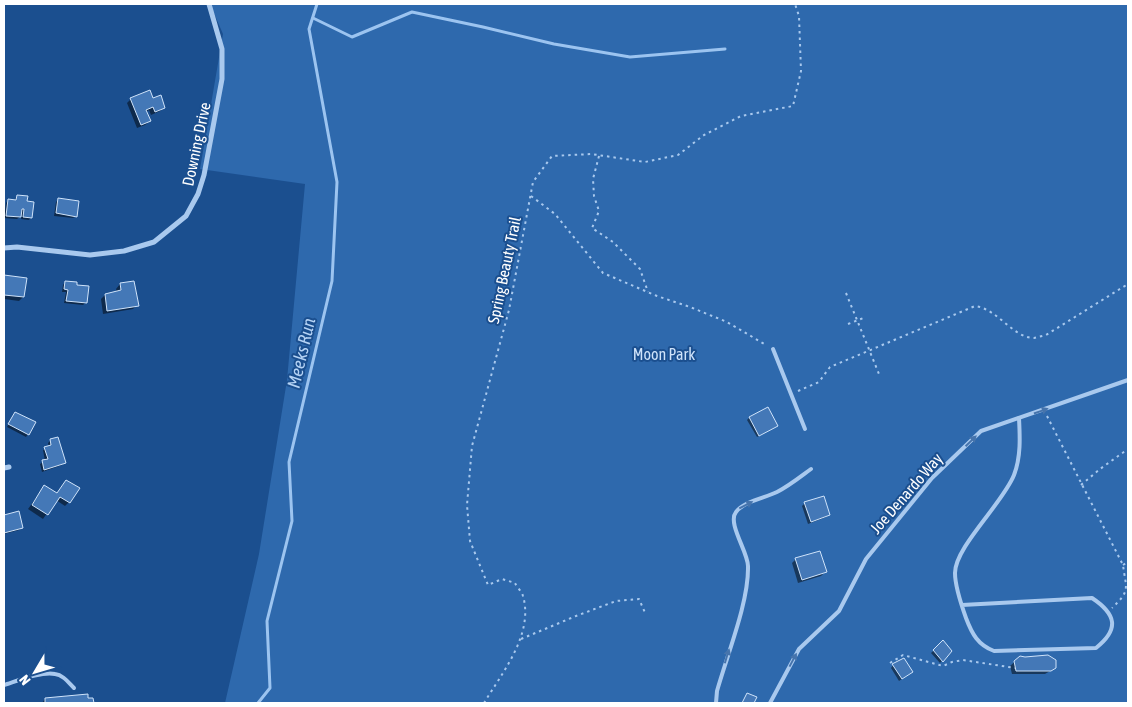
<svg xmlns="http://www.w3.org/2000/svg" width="1132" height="707" font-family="'Asap Condensed',sans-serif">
  <rect width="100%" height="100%" fill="#1b4f8f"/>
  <polygon fill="#2e69ad" points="210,4 1128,4 1128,703 225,703 259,554 287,380 305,184 200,169 223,34"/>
  <g fill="#0007">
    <polygon points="131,99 153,100 164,107 160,111 151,115 149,110 146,112 150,121 145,125 137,128 127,103"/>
    <polygon points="17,196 26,202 31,217 29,220 21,219 22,215 17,219 4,218 6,203 8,200 14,201"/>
    <polygon points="59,199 76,216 73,218 54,216 56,202"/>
    <polygon points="4,277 25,279 23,297 19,301 4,299"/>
    <polygon points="65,282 86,302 83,305 64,303 66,292 62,292 63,285"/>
    <polygon points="120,284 137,305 133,309 103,314 101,299 105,295 117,292 116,289"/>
    <polygon points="15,413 28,434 26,437 7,427"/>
    <polygon points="749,418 777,426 757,437 747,420"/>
    <polygon points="51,440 64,463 62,465 42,472 40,464 45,461 43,450 49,447 48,443"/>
    <polygon points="66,481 69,502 65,506 56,500 43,519 28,509 45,486 57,494"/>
    <polygon points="805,503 829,515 826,517 808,524 802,506"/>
    <polygon points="18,513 22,527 19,530 4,534 4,517"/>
    <polygon points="796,559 825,572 821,576 798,583 792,563"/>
    <polygon points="943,642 950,651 940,663 931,653"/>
    <polygon points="1020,657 1055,668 1045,674 1012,674 1010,666"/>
    <polygon points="893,665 909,674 899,681 891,668"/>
    <polygon points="45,699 92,699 92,703 42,703"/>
  </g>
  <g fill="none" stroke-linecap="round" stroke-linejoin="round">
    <g stroke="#9cc4f0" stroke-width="3">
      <polyline points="313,18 352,37 412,12 483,27 554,44 630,57 725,49"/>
      <polyline points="258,703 270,688 267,621 292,521 289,462 332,281 337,182 309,29 317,4"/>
    </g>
  </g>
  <g fill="#4478b7" stroke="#cfe3fa">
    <polygon points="150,90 153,98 161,95 165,108 155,112 153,107 146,110 151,121 141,125 130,98"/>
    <polygon points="17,195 28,196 27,201 34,202 32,218 23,217 24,209 22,209 21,217 6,216 8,199 16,200"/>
    <polygon points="58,198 79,201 77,217 56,213"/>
    <polygon points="4,275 27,278 24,297 4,295"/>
    <polygon points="65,281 77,282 77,285 89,286 87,303 66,301 68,290 64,289"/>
    <polygon points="134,281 139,306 107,311 105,294 121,290 120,283"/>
    <polygon points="768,407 778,426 759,436 749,417"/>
    <polygon points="15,412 36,422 29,435 8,424"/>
    <polygon points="58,437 66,463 44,470 42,460 48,459 44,447 51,445 50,439"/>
    <polygon points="66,480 80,488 70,503 60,497 48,515 32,505 44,485 57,493"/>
    <polygon points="824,496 830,515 811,522 804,502"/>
    <polygon points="19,511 23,528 4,533 4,515"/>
    <polygon points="820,551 827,572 802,580 795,558"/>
    <polygon points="943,640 952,651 943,662 933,650"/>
    <polygon points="1048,655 1056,660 1056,668 1051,671 1016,671 1014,661 1020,656 1025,657"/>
    <polygon points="904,658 913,672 902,679 892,664"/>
    <polygon points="747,693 757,697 754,703 742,703"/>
    <polygon points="88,694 88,698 93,698 94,703 45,703 45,698"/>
  </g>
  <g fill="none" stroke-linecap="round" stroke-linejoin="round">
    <g stroke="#a9c9ee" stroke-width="2" stroke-dasharray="2.5 4" stroke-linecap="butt">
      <polyline points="599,156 593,179 594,196 599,211 592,228 613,242 640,269 648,292"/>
      <polyline points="531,196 555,214 603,273 657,296 690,307 727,322 766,345"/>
      <polyline points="846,293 879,374"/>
      <polyline points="848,324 866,317"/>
      <path d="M798,391l21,-9 11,-15 145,-61c23,3 38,32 59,32 4,-1 8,-2 12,-3l82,-51"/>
      <path d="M1047,416l76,149c3,24 8,25 -11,43"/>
      <polyline points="1081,485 1100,469 1128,449"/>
      <polyline points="1123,565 1128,562"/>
      <polyline points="521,639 576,616 616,601 639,599 646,615"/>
      <polyline points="890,663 903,655 943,666 952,662 963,660 1015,668"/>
      <path d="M484,703c18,-30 50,-69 39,-107 -1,-4 -6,-9 -8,-13l-13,-4 -14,6 -18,-44 -3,-36 5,-59 37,-136 24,-128 19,-26 39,-2 54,8 33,-7 26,-20 37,-19 52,-10 8,-35 -2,-55 -4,-12"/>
    </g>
    <g stroke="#a9c9ee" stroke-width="4">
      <polyline points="773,349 805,429"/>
      <path d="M962,605l130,-7c24,16 28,31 4,50l-102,3c-16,-6 -22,-17 -28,-33 -5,-14 -11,-31 -11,-45 0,-26 48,-70 59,-98 7,-18 6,-38 5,-57"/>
      <path d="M4,685c13,-4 38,-14 51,-11 8,1 13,8 19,14"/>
      <path d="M716,703l1,-12c10,-36 32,-89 31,-125 0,-14 -21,-43 -12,-54 8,-11 29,-14 41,-20 12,-6 23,-15 34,-23"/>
      <polyline points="770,703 799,649 839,611 866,559 932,478 981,431 1128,380"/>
    </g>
    <g stroke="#a9c9ee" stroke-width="5">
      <polyline points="4,248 17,247 90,255 124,251 154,242 186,216 198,194 204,175 222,79 222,49 209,4"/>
      <polyline points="4,468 9,467"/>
    </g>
  </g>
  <defs><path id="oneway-solid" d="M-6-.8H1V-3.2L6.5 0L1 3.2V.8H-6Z" transform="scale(1.25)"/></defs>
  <g fill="#4674ac">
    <use href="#oneway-solid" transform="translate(1041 411) rotate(-19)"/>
    <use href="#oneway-solid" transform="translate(971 441) rotate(-44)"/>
    <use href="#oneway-solid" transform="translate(746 505) rotate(-27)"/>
    <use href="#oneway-solid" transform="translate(727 656) rotate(-73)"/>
    <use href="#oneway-solid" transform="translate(793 660) rotate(-62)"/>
  </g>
  <g text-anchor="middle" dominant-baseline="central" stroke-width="4" stroke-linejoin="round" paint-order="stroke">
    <g font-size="16" fill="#fff" stroke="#1b4f8f">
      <text transform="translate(196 144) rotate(-78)">Downing Drive</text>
      <text transform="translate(504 270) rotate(-78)">Spring Beauty Trail</text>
      <text transform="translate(906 493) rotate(-49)">Joe Denardo Way</text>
    </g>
    <g font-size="16" fill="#cfe3fa" stroke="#1b4f8f">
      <text x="664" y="354">Moon Park</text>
    </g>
    <g font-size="18" font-style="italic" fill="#b5d3f5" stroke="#1b4f8f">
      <text transform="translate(301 353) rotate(-77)">Meeks Run</text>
    </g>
  </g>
  <rect width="1132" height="707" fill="none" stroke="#ffffff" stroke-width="10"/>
  <g transform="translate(35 672) rotate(232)" stroke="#1b4f8f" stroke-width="4" paint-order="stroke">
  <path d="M0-4L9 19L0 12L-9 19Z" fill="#ffffff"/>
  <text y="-8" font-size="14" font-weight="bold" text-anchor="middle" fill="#ffffff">N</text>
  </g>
</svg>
